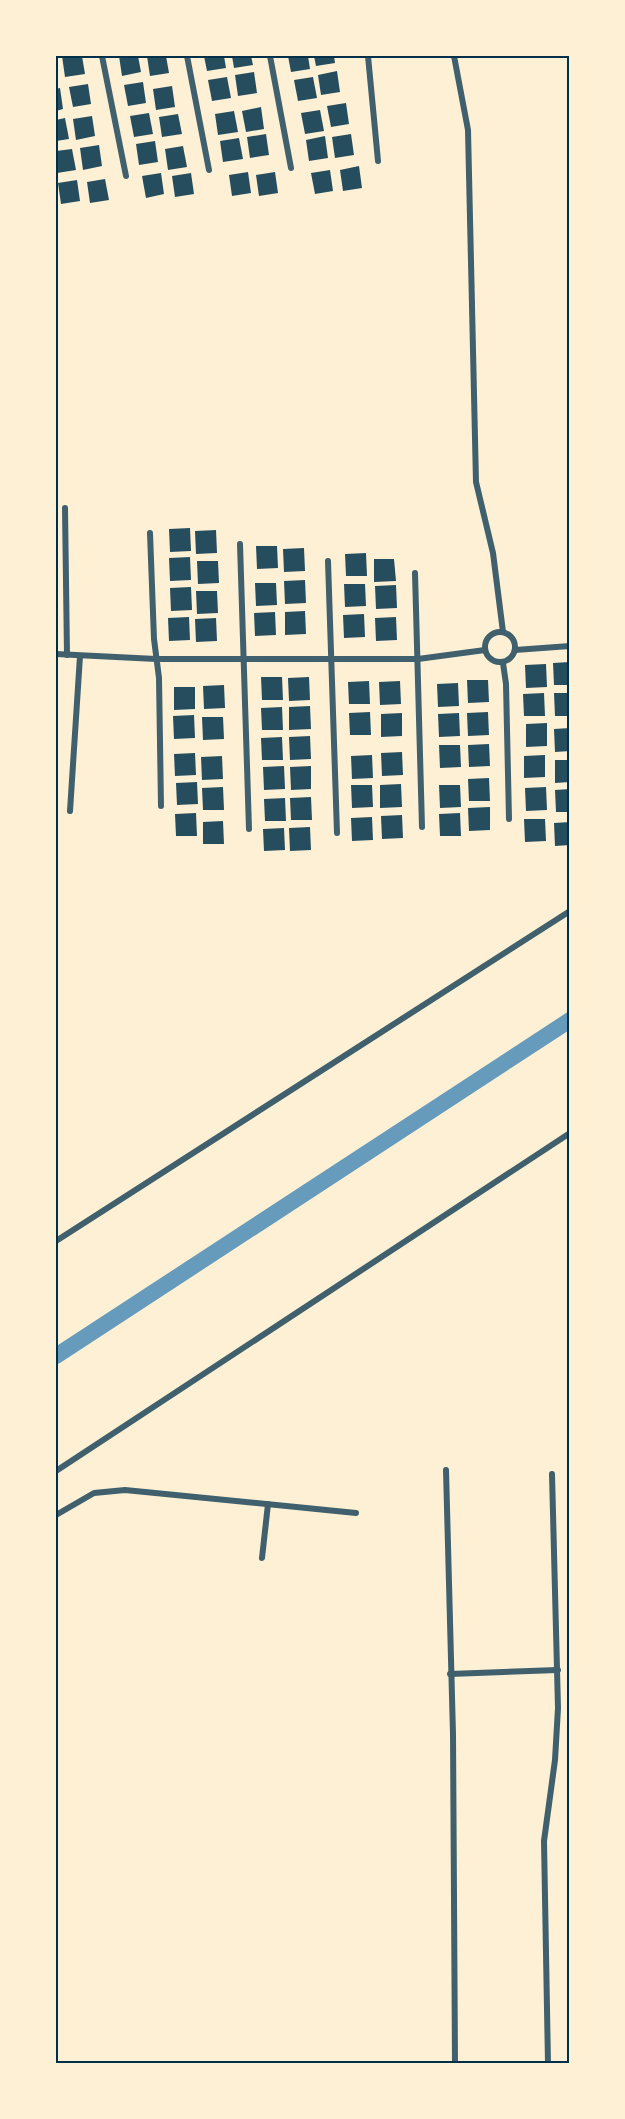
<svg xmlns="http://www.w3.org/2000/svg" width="625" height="2119" font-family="'Source Sans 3',sans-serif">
  <rect width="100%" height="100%" fill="#fdf0d5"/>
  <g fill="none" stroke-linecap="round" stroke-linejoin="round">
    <polyline stroke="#669bbc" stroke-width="16" points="56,1356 570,1020"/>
  </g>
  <g fill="#264d5e">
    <polygon points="62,56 82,56 85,74 65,77"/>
    <polygon points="119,56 138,56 141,72 122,76"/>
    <polygon points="147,56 166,56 169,73 150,76"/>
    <polygon points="204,56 224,56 226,68 207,71"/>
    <polygon points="232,56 251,56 253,65 234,68"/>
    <polygon points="288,56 308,56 310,69 291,72"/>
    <polygon points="314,56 334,56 335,63 316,66"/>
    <polygon points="337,71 340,92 321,95 318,75"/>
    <polygon points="254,72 257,93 238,96 235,75"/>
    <polygon points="227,77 231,98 212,101 208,80"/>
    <polygon points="313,77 317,98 298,101 294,80"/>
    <polygon points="143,82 146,103 128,106 124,85"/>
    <polygon points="88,84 91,104 73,107 69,87"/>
    <polygon points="172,86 175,107 156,110 153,89"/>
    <polygon points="60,88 63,109 56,111 56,89"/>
    <polygon points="346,103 349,124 331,127 327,106"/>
    <polygon points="261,107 264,129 246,132 242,111"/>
    <polygon points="320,110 324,131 305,134 301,113"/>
    <polygon points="234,111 238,132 218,135 215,114"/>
    <polygon points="149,113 153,134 134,137 130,116"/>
    <polygon points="178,114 182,134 162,137 159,117"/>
    <polygon points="92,116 95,136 76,140 73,119"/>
    <polygon points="65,118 69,139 56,141 56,120"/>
    <polygon points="266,134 269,155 250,158 247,137"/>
    <polygon points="351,134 354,155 335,158 332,137"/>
    <polygon points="325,136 328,158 309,161 306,140"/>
    <polygon points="239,138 243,159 223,162 220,141"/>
    <polygon points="155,141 158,162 139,165 136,144"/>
    <polygon points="99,145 102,166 83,170 80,148"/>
    <polygon points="183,146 187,167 168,170 165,149"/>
    <polygon points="72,149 76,170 57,173 56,151"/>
    <polygon points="359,166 362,188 343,191 340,170"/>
    <polygon points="330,170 333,191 315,194 311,173"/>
    <polygon points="248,172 251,193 232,196 229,175"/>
    <polygon points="275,172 278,193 259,196 256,175"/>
    <polygon points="161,173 164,194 146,198 142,176"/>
    <polygon points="191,173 194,194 175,197 172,176"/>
    <polygon points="105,179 109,200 90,203 87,182"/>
    <polygon points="77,180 80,201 61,204 58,183"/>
    <polygon points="190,528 191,551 170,552 169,529"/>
    <polygon points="216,530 217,553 196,554 195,531"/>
    <polygon points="256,546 277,546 278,568 257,569"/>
    <polygon points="304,548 305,571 284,572 283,549"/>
    <polygon points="366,553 367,576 346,576 345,554"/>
    <polygon points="190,557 191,580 170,581 169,558"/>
    <polygon points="374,559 394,559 396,581 374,582"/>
    <polygon points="197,561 218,561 219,583 198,584"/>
    <polygon points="305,580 306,603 285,604 284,581"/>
    <polygon points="255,583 276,583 277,605 256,606"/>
    <polygon points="344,584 365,584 366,606 345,607"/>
    <polygon points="396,585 397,608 376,609 375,586"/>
    <polygon points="191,587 192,610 171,611 170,588"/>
    <polygon points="196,591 217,591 218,613 197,614"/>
    <polygon points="305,611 306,634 285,635 285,612"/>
    <polygon points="275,612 276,635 255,636 254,613"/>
    <polygon points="364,614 365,637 344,638 343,615"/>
    <polygon points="189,617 190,640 169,641 168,618"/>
    <polygon points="396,617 397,640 376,641 375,618"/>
    <polygon points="216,618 217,641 196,642 195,619"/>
    <polygon points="570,662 570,685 554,685 553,663"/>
    <polygon points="546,664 547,687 526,688 525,665"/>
    <polygon points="261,677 282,677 283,700 262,700"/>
    <polygon points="309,677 310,700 289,701 288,678"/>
    <polygon points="467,680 488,680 489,702 468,703"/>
    <polygon points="369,681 370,704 349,704 348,682"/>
    <polygon points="400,681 401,704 380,705 379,682"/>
    <polygon points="458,683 459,706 438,707 437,684"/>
    <polygon points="224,685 225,708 204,709 203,686"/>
    <polygon points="174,687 195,687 195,709 174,710"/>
    <polygon points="544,693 545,716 524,716 523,694"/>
    <polygon points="554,693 570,693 570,716 555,716"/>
    <polygon points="310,706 311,729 289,730 289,707"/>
    <polygon points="282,707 283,730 262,730 261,708"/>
    <polygon points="370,712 371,735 350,735 349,713"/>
    <polygon points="488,712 489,735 468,736 467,713"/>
    <polygon points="402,713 402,736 381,737 381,714"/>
    <polygon points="459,713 460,736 439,737 438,714"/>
    <polygon points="194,715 195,738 174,739 173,716"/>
    <polygon points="202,717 223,717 224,739 203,740"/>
    <polygon points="547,723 547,746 526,747 526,724"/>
    <polygon points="570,728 570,751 555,752 554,729"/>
    <polygon points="310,736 311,759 290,760 289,737"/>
    <polygon points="282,737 283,760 262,760 261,738"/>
    <polygon points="489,744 490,766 469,767 468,745"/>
    <polygon points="439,745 460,745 461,767 440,768"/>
    <polygon points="402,752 403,775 382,776 381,753"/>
    <polygon points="195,753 196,775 175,776 174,754"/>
    <polygon points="372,755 373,778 352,779 351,756"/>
    <polygon points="545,755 545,777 524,778 524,756"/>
    <polygon points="222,756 223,779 202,780 201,757"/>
    <polygon points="555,760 570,760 570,782 555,783"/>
    <polygon points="284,766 285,789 264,790 263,767"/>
    <polygon points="311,766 311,789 291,790 290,767"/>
    <polygon points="489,778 490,801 469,801 468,779"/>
    <polygon points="197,782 198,804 177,805 176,783"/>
    <polygon points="401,784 402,807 380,808 380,785"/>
    <polygon points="351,785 372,785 373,807 352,808"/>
    <polygon points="439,785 460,785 461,807 440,808"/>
    <polygon points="223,787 224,810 203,810 202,788"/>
    <polygon points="546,787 547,810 526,811 525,788"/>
    <polygon points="570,789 570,812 556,812 555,790"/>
    <polygon points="311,797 312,820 291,820 290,798"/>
    <polygon points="285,798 286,821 265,821 264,799"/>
    <polygon points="490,807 490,830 469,831 468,808"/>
    <polygon points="196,813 197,836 176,836 175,814"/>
    <polygon points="460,813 461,836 440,836 439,814"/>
    <polygon points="402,815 403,838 382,839 381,816"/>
    <polygon points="372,817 373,840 352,841 351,818"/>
    <polygon points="524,819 545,819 546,841 525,842"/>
    <polygon points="223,821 224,844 203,844 203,822"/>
    <polygon points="570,822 570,845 555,846 554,823"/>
    <polygon points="310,827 311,850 290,851 289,828"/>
    <polygon points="284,828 285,850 264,851 263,829"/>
  </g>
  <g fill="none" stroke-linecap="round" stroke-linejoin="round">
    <g stroke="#3f606c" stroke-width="6">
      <polyline points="102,56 126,176"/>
      <polyline points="187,56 209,170"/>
      <polyline points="270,56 291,168"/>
      <polyline points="368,56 378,161"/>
      <polyline points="454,56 468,130 476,482 493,553 503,632"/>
      <polyline points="65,508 67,655"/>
      <polyline points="150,533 154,639 159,678 161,806"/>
      <polyline points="240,544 249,829"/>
      <polyline points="328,561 337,833"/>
      <polyline points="415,573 422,827"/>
      <circle cx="500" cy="647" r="15"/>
      <polyline points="515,650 570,646"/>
      <polyline points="56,654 156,659 418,659 485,650"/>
      <polyline points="503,663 506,684 509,819"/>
      <polyline points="70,811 80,656"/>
      <polyline points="56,1241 570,911"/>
      <polyline points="446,1470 453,1734 455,2064"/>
      <polyline points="56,1471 570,1133"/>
      <polyline points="56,1515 94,1493 125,1490 356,1513"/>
      <polyline points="262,1558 268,1504"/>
      <polyline points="450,1674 558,1670"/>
      <polyline points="548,2064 544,1841 555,1760 558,1708 552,1474"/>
    </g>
  </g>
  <rect width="625" height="2119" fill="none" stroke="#fdf0d5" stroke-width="114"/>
  <rect x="57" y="57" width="511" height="2005" fill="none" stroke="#003049" stroke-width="2"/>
</svg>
